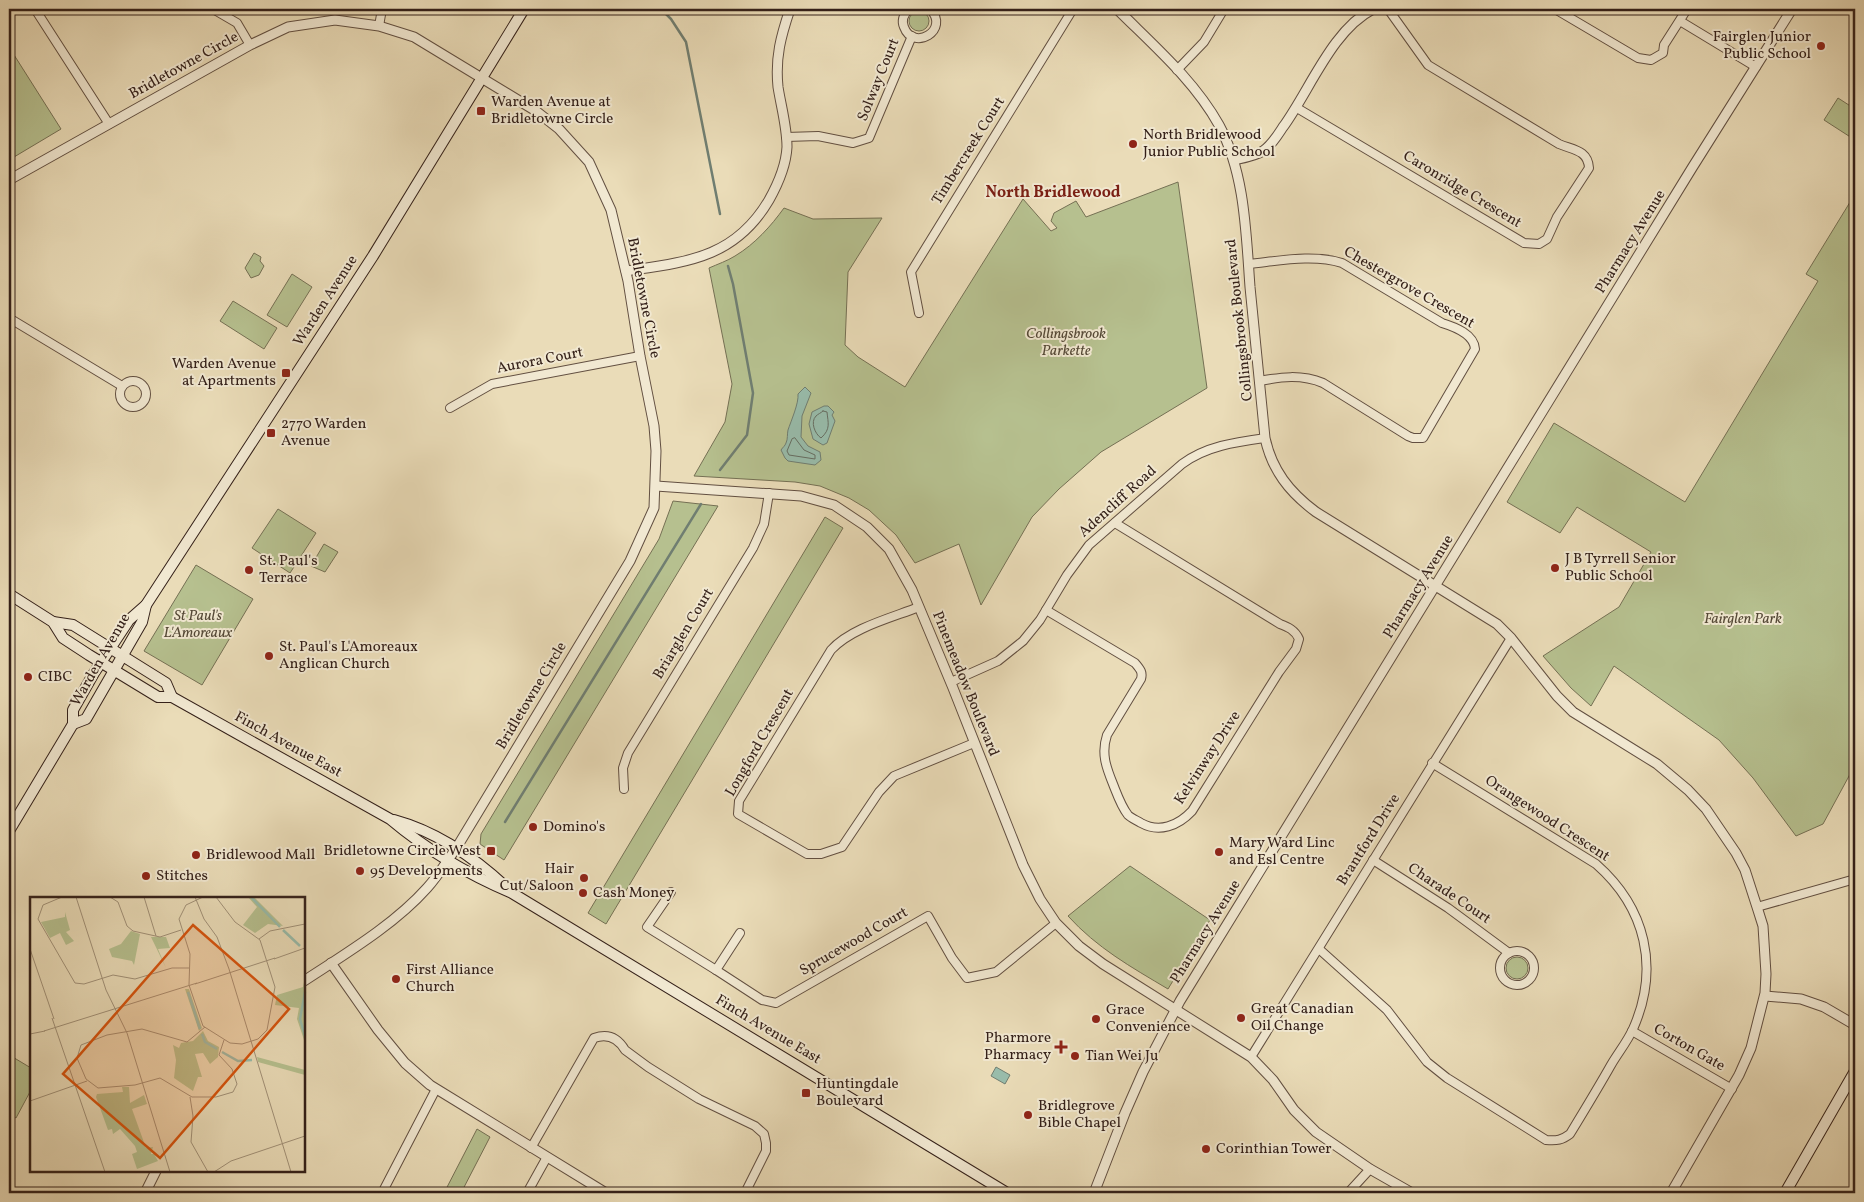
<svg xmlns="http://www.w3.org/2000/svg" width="1864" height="1202" font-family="Vollkorn,serif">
  <rect width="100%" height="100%" fill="#eadcb8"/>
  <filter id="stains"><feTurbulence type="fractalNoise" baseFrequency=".004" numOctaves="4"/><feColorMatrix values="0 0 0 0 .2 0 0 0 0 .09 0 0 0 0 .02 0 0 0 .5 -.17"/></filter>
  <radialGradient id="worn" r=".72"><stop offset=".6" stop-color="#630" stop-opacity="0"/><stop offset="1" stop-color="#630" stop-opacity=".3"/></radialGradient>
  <g fill="#b6c08f" stroke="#757054">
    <circle cx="919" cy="21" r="10"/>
    <polygon points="9,47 61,129 9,160"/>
    <polygon points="1838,98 1855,109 1855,140 1824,120"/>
    <path d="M1178,182l29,206 -106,64 -42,37 -27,28 -51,88 -22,-61 -44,19 -19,-28 -27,-25 -20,-12 -29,-12 -25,-4 -101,-6 31,-54 7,-38 -23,-116c9,-4 18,-7 26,-12 20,-12 36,-30 49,-48l29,11 69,-1 -34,54 -3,73 13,12 47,30 118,-188 28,32 6,-3 -6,-7 3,-8 22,-12 10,16z"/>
    <polygon points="1855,194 1855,765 1823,824 1796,836 1753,778 1719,740 1614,666 1591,706 1571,688 1543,656 1619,607 1651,552 1577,507 1560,533 1507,502 1554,423 1685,502 1818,281 1806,274"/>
    <polygon points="254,253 261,257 260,261 264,266 259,275 251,278 245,268"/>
    <polygon points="292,274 312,287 287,327 267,315"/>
    <polygon points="233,301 277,328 264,349 220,321"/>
    <polygon points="673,501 718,506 504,860 480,844 481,834 659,539"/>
    <polygon points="278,509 316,533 290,573 252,548"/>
    <polygon points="825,517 843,528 606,924 588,913"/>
    <polygon points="324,544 338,552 325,572 311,566"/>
    <polygon points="196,565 253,599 202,685 144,651"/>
    <path d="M1130,866l80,54 -42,69c-37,-22 -71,-41 -100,-73z"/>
    <circle cx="1517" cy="968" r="11"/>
    <polygon points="11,1056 31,1068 31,1090 16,1118 9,1114 9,1059"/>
    <polygon points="477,1129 490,1137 461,1193 444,1193"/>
  </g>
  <g fill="#98bcab" stroke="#707e71">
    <path d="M805,387l6,6 -9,23 -1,21 7,9 12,6 1,8 -6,5 -27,-4 -3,-3 -4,-8c2,-3 4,-4 5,-7 2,-4 1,-9 2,-13 3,-9 11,-27 10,-36z"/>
    <polygon points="824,406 828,406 834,412 832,415 835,421 827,443 823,445 813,439 809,424 812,412"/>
    <polygon points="996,1067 1010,1075 1005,1084 991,1076"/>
  </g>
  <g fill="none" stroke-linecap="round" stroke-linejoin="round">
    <g stroke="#666e62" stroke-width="1">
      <path d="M823,411l4,1c1,11 4,17 -6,26 -6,-4 -11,-16 -5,-22 2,-2 5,-3 7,-5z"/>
      <polygon points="795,438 804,450 815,455 815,459 789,455 787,451 792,439"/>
    </g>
    <g stroke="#707e71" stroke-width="2.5">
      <polyline points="661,9 671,19 686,42 720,214"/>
      <polyline points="720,470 747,435 753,393 733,284 728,266"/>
      <polyline points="505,822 701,504"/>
    </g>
    <defs>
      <g id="minor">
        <polyline points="35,9 109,124"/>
        <polyline points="213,9 237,23 250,45"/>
        <path d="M909,9c-5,5 -8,11 -5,18 9,25 47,3 26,-18"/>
        <polyline points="1555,9 1638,58 1651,60 1663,53 1664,45 1687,9"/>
        <polyline points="1680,21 1756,67"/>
        <polyline points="379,26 382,9"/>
        <polyline points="1177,70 1204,42 1224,9"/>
        <path d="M1297,108l227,135 15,1 8,-5 10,-22 32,-49c-1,-18 -16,-18 -30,-24l-131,-79 -40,-56"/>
        <polyline points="786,137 818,136 853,143 869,138 912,36"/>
        <path d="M1248,264c31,-3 65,-10 94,-1l100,60c13,4 32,11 33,26l-52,89h-10l-5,-2 -85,-53c-22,-9 -42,-6 -64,-2"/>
        <polyline points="919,313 911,272 1073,9"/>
        <polyline points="9,318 122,386"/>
        <circle cx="133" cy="394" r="13"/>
        <polyline points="450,408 492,384 640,356"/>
        <path d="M919,607c-28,11 -68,21 -88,43l-92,151 -1,13 69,40h14l21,-7 37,-55 15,-16 80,-33"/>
        <path d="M1046,610l89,53c5,6 8,9 6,16l-34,56c-6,18 -1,32 6,49 4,10 8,22 15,31 3,3 8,5 13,8 18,10 37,3 51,-12l87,-139 17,-23 3,-10c-4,-9 -11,-12 -19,-15l-165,-101"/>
        <path d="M951,682l47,-21 25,-20 17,-21 27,-45 22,-30 93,-81c24,-18 54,-22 83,-26"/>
        <polyline points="624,789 623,768 628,753 753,548 764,524 769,493"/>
        <polyline points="1373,860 1448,908 1509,953"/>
        <polyline points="671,892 647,927 716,970"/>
        <polyline points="1757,907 1855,879"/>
        <polyline points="740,933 716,970 762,1000 776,1003 928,916 952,958 967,978 996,972 1056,923"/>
        <path d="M1319,949l68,61 40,52 20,16 99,62c11,1 16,0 24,-6 14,-23 28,-46 41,-69 7,-12 16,-23 22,-36 27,-61 13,-121 -37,-165l-164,-101"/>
        <circle cx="1517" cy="968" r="17"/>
        <polyline points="1632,1031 1732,1089"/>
        <polyline points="1251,1057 1511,638"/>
        <path d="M531,1148l63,-110c14,-5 24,0 31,12l23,17 51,32 56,27 9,8 2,9v8l-21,42"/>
        <polyline points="382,1193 436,1089"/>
        <polyline points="527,1193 547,1157"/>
        <polyline points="1348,1193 1370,1169"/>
      </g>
      <g id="tertiary">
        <path d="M1117,9c36,36 77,71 102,116 26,48 27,108 31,162 5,50 10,100 15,151 7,32 24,54 51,74l181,112 14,14 46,58 16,16 84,52 31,26 18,19 30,44 9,17 12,37 6,19 3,48 -1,19 -14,55 -12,27 -68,118"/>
        <path d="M1234,160c9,-2 21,-4 29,-9 9,-6 14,-15 20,-24 27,-37 49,-97 90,-118"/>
        <path d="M9,180l241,-135 38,-18 47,-7 44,6 35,11 122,74 23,18 30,33 22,48 17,71 12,75 14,70 2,25 -2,57 -24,53 -173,286c-10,14 -19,29 -30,41 -33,37 -82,66 -123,93"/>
        <path d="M626,271c61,-9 109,-13 143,-71 9,-16 17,-34 18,-53 0,-20 -6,-41 -9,-60 -3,-30 3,-51 12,-78"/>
        <polyline points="656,486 801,496 834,505 867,527 889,549 912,590 953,688 1023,865 1040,899 1056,923 1079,946 1103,964 1251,1057 1273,1080 1294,1110 1316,1132 1370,1169 1412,1193"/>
        <polyline points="331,963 378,1030 405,1063 430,1085 606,1193"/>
        <polyline points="1765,996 1801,999 1824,1007 1855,1025"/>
        <polyline points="145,1193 156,1171"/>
        <polyline points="1094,1193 1125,1113 1143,1072 1180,1001 1692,168 1792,9"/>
      </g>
      <g id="secondary">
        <path d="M9,594l44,28 10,16 26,17 69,42h14l218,122c38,32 77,55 122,74l495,300"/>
        <polyline points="53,622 73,625 166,683 172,697"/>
        <polyline points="73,724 86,719 142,622 146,605"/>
        <path d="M394,820c44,12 80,37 113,68"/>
        <polyline points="9,831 73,724 73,710 94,673 129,620 146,605 373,256 524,9"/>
        <polyline points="1785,1193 1855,1071"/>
      </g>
    </defs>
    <use href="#minor" stroke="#624f41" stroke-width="10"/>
    <use href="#tertiary" stroke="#624f41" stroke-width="11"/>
    <use href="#secondary" stroke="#342019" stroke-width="12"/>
    <use href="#minor" stroke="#f1e8d1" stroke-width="8"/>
    <use href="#tertiary" stroke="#f1e8d1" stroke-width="9"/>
    <use href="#secondary" stroke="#f1e8d1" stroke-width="10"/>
  </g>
  <g fill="#8f2418" stroke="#f1e8d1" stroke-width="2">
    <circle cx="1821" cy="46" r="5"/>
    <rect x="476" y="106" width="10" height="10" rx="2.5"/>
    <circle cx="1133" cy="144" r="5"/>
    <rect x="281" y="368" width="10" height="10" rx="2.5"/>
    <rect x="266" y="428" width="10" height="10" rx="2.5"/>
    <circle cx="1555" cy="568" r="5"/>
    <circle cx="249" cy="570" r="5"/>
    <circle cx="269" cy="656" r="5"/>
    <circle cx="28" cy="677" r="5"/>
    <circle cx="533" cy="827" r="5"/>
    <rect x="486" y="846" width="10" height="10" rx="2.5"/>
    <circle cx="1219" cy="852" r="5"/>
    <circle cx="196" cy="855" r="5"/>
    <circle cx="360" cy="871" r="5"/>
    <circle cx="146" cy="876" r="5"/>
    <circle cx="584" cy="878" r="5"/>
    <circle cx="583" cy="893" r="5"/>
    <circle cx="396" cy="979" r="5"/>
    <circle cx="1241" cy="1018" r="5"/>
    <circle cx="1096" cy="1019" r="5"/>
    <path d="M1058.5 1039.5h5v5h5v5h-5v5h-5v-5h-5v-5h5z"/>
    <circle cx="1075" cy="1056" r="5"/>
    <rect x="801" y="1088" width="10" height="10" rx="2.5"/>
    <circle cx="1028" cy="1115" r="5"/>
    <circle cx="1206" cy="1149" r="5"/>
  </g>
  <g text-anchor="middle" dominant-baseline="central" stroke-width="4" stroke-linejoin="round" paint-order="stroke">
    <g font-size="15" fill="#342019" stroke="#f1e8d1" text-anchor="start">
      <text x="1811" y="37" text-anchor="end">Fairglen Junior<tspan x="1811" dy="17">Public School</tspan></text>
      <text x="491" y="102">Warden Avenue at<tspan x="491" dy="17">Bridletowne Circle</tspan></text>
      <text x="1143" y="135">North Bridlewood<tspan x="1143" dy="17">Junior Public School</tspan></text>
      <text x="276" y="364" text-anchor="end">Warden Avenue<tspan x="276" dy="17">at Apartments</tspan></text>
      <text x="281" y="424">2770 Warden<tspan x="281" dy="17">Avenue</tspan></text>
      <text x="1565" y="559">J B Tyrrell Senior<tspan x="1565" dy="17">Public School</tspan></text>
      <text x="259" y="561">St. Paul's<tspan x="259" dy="17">Terrace</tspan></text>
      <text x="279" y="647">St. Paul's L'Amoreaux<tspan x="279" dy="17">Anglican Church</tspan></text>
      <text x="38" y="677">CIBC</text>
      <text x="543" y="827">Domino's</text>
      <text x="1229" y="843">Mary Ward Linc<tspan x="1229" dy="17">and Esl Centre</tspan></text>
      <text x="481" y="851" text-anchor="end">Bridletowne Circle West</text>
      <text x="206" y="855">Bridlewood Mall</text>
      <text x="574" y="869" text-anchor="end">Hair<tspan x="574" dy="17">Cut/Saloon</tspan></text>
      <text x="370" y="871">95 Developments</text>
      <text x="156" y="876">Stitches</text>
      <text x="593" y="893">Cash Money</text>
      <text x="406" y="970">First Alliance<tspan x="406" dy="17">Church</tspan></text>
      <text x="1251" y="1009">Great Canadian<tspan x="1251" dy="17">Oil Change</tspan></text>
      <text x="1106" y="1010">Grace<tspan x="1106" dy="17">Convenience</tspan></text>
      <text x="1051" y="1038" text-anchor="end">Pharmore<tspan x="1051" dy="17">Pharmacy</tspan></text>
      <text x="1085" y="1056">Tian Wei Ju</text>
      <text x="816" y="1084">Huntingdale<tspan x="816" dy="17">Boulevard</tspan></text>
      <text x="1038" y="1106">Bridlegrove<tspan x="1038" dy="17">Bible Chapel</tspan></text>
      <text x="1216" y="1149">Corinthian Tower</text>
    </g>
    <g font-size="15" fill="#342019" stroke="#f1e8d1">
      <text transform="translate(184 66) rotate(-29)">Bridletowne Circle</text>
      <text transform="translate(879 80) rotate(-68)">Solway Court</text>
      <text transform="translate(969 151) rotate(-58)">Timbercreek Court</text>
      <text transform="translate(1462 190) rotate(31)">Caronridge Crescent</text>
      <text transform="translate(1631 242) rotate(-58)">Pharmacy Avenue</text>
      <text transform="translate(1409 288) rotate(30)">Chestergrove Crescent</text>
      <text transform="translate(643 298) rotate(79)">Bridletowne Circle</text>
      <text transform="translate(326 301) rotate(-57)">Warden Avenue</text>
      <text transform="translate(1240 320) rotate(-96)">Collingsbrook Boulevard</text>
      <text transform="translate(540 361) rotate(-11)">Aurora Court</text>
      <text transform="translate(1118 502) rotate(-42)">Adencliff Road</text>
      <text transform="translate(1419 587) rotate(-58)">Pharmacy Avenue</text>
      <text transform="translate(684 634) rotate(-59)">Briarglen Court</text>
      <text transform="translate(101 660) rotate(-60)">Warden Avenue</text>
      <text transform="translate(965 684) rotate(68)">Pinemeadow Boulevard</text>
      <text transform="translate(532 696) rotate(-59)">Bridletowne Circle</text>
      <text transform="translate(760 743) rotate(-60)">Longford Crescent</text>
      <text transform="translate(288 745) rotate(29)">Finch Avenue East</text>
      <text transform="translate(1208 758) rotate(-57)">Kelvinway Drive</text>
      <text transform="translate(1547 819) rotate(33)">Orangewood Crescent</text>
      <text transform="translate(1369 840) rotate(-58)">Brantford Drive</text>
      <text transform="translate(1449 894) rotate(34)">Charade Court</text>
      <text transform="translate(1206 932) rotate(-58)">Pharmacy Avenue</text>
      <text transform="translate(854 942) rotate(-30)">Sprucewood Court</text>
      <text transform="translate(768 1030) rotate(31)">Finch Avenue East</text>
      <text transform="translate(1689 1048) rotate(30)">Corton Gate</text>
    </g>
    <g font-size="15" font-style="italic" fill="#544836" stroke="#f1e8d1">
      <text x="1066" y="334">Collingsbrook<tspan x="1066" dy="17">Parkette</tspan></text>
      <text x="198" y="616">St Paul's<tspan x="198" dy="17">L'Amoreaux</tspan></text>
      <text x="1743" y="619">Fairglen Park</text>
    </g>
    <g font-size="16" font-weight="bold" fill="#7a1f14" stroke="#f1e8d1">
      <text x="1053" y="193">North Bridlewood</text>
    </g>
  </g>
  <g transform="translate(30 897)">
    <rect width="275" height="275" fill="#eadcb8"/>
    <path d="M218,0h6l29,29 -15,-2 -13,9 -12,-8 14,-18zM35,15l5,18 -4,2 8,9 -8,4 -6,-12 -10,5 -9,-16 24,-5zM101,34l9,3 -6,31 -2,-4 -20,-4 -3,-8 12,-5zM121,40h15l4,11 -12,1 8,19zM275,80v66l-8,-24 2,-11 -24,-3 2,-10 26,-8zM155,92h4l13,39 -3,3zM173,134l5,10 11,6 -1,10 -8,7 -7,-11 -8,1 7,23h-4l-5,14 -19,-13 2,-18 -3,-15 6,3 2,-5 12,-2zM227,160l48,13v5l-47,-13zM92,190h7l1,16 14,-8 3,9 -15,5 14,39 7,-1 -2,7h3l4,7 -21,8 -5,-15 5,-2 -2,-6 -15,-17 -7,5 -1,-5 -4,1 -12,-33 1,-3 26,-2z" fill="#b6c08f"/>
    <path fill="none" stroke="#98bcab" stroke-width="2.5" d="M221,0l29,30M253,33l17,16M158,95l12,37M275,95l-5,27 5,17M172,137l3,8 12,7M192,155l16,9 14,-1"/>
    <path fill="none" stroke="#a19178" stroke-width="1" d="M32,0l-19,8 -5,14 37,64 9,1 29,-9 22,4 37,-11h17M46,0l30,93 21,43 43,139M80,0l8,5 9,24 6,5 27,6 21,-7M114,0l12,39M165,0l9,22 13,18 12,32 62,203M173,0l-17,8 -7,14 11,35 -1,31 14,41 27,17 12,1 16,-5 9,-9 8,-43 -15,-47 -25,-18 -19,-25M229,42l11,-8 35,-7M0,52l24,70M244,62l31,-11M165,87l80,-26M22,121l53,154M175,130l-18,15 -45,-13 -35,6 -26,10 -4,13 9,21 12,9 37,-3 25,-7 32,19h24l17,-5 4,-8 -5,-15 -13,-14 5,-15M14,134l153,-48M0,137l15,-3M160,200l3,19 -2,26 17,30M0,204l57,-20M184,275l17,-11 74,-25"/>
    <path fill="#d6530d" fill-opacity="0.15" stroke="#d6530d" stroke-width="2.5" d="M163,28l96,84 -129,149 -97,-84z"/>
    <rect width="275" height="275" fill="none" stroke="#342019" stroke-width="2.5"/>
  </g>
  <rect width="1864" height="1202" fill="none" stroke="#eadcb8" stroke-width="30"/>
  <rect x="10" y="10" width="1844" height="1182" fill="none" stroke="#342019" stroke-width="2.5"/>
  <rect x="15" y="15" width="1834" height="1172" fill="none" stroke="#342019"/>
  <rect width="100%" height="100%" filter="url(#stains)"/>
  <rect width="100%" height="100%" fill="url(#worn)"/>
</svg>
